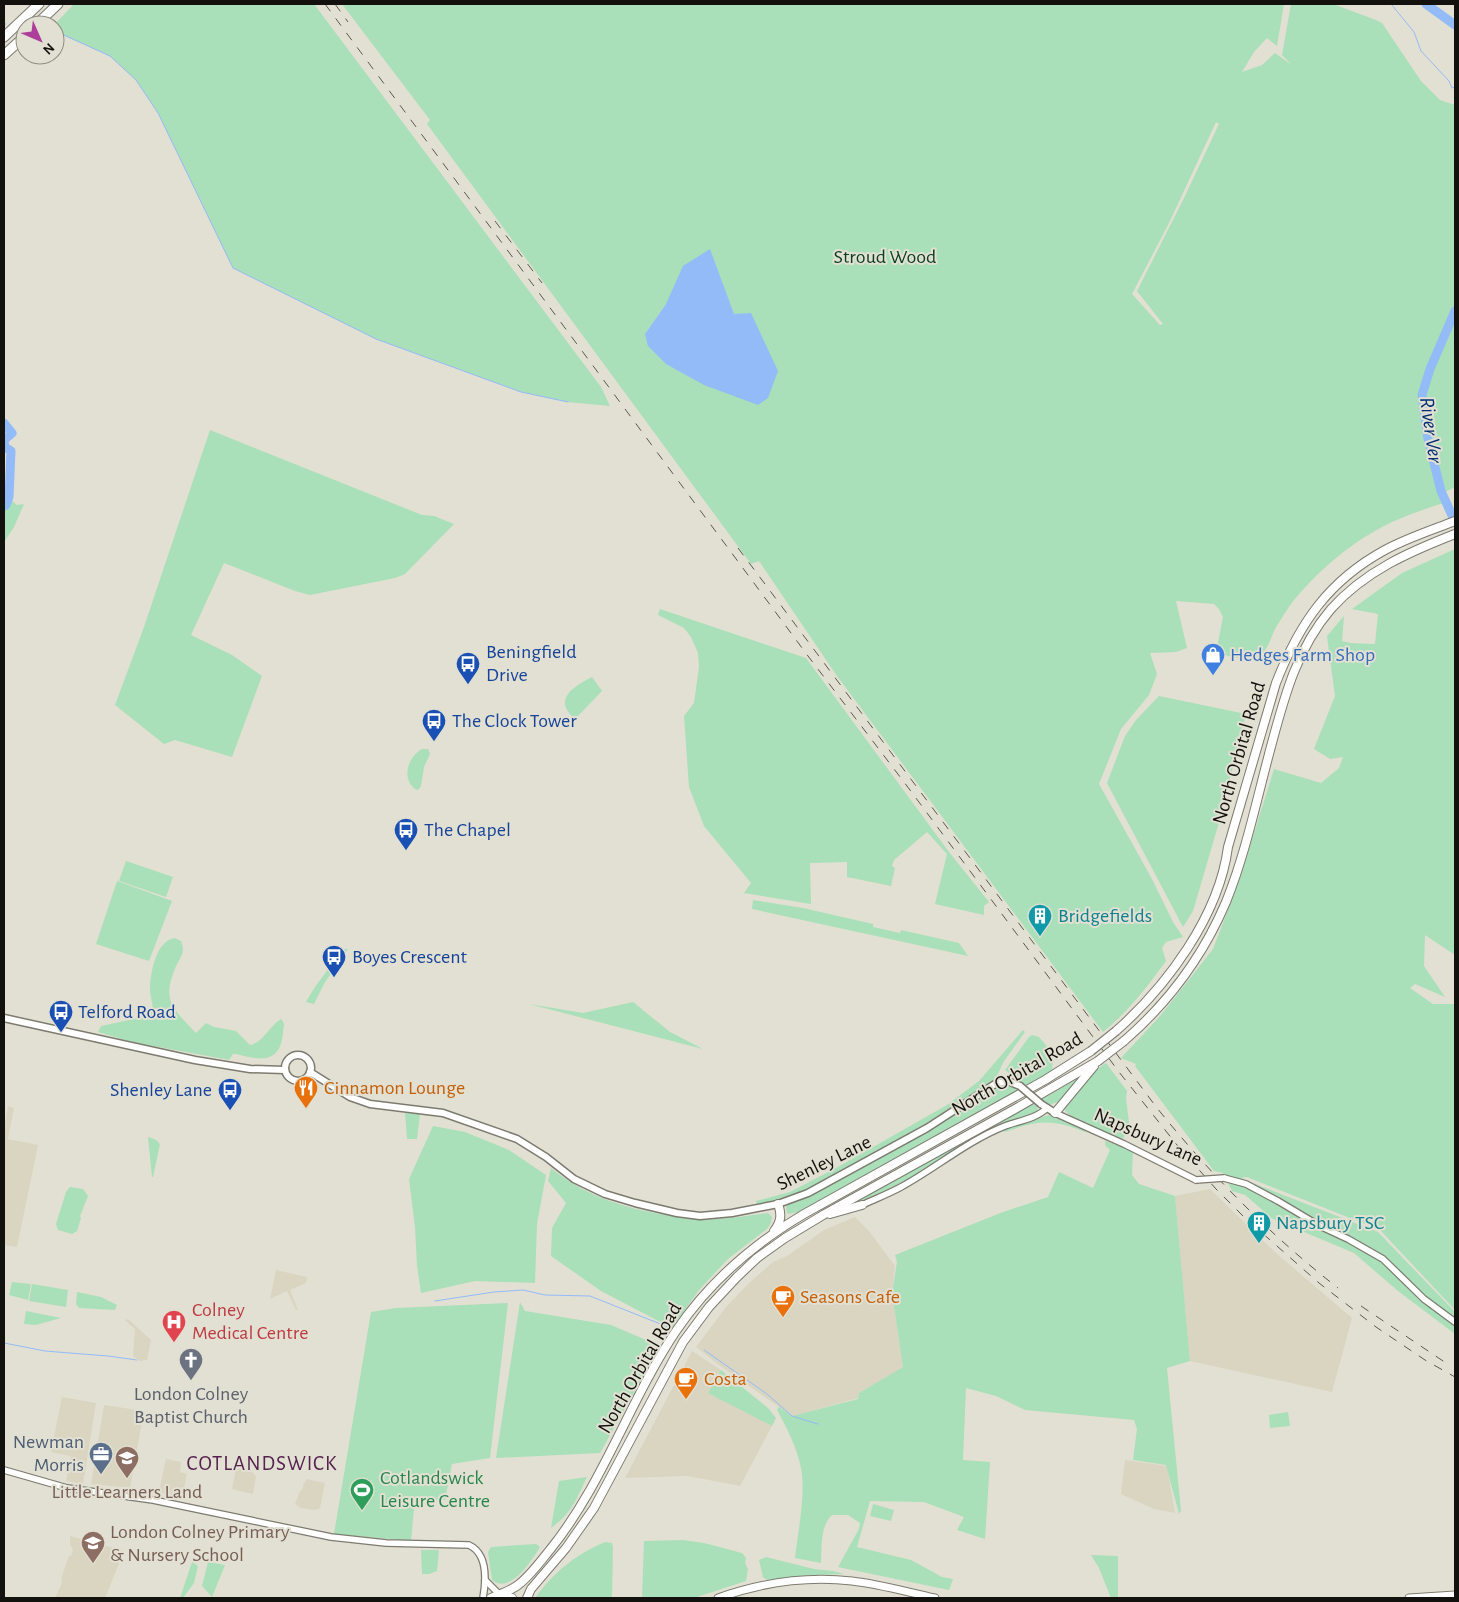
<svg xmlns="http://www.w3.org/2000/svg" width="1459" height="1602" font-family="'Alegreya Sans',sans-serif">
  <rect width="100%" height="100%" fill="#e2e0d2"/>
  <g fill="#d9d5c1">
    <polygon points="8,1106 14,1108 8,1139 38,1145 17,1247 4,1245 4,1129"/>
    <polygon points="1210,1189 1277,1254 1352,1318 1332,1392 1190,1361 1175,1196"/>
    <polygon points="855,1217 869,1231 895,1266 892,1293 903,1367 859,1393 858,1398 792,1416 723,1368 696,1347 726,1307 749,1283 773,1262 787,1256 824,1230"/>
    <polygon points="276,1270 307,1277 306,1283 290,1290 298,1310 296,1310 287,1291 270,1299"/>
    <polygon points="128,1319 151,1340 147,1360 140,1361 133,1356 135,1329 125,1320"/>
    <polygon points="692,1351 721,1370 709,1393 772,1426 740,1486 688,1476 625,1478"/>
    <polygon points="62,1397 96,1403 83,1484 66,1481 71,1456 51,1452"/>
    <polygon points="104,1405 144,1411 130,1488 91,1484"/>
    <polygon points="166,1459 181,1462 180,1472 187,1474 182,1497 159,1492"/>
    <polygon points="1125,1460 1167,1466 1175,1513 1154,1509 1121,1494"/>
    <polygon points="236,1468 250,1470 256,1476 253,1494 232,1489"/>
    <polygon points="307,1479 325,1483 320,1508 315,1510 301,1508 295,1504 300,1491 302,1490 304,1483"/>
    <polygon points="70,1536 124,1551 105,1598 55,1598 62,1583 61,1579 69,1556 71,1556 73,1549 70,1545"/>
  </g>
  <g fill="#a9dfb9" fill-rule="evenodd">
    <polygon points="74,4 314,4 601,387 610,406 568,402 521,392 376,339 233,268 158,113 136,80 110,56 56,32 54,25"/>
    <path d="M342,4h942l-7,42 -10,-8 -13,14 -12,20 20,-7 13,-12 17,12 -10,-10 9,-51h42l43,16 6,3 39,58 19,19 15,5v382l-12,6 3,9c-18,6 -36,12 -54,20 -38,18 -71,46 -98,78 -7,9 -13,19 -19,29 -4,8 -7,21 -15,26 -11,9 -32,0 -44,-2l7,-36 -4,-8 -5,-5 -38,-3 11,47 -11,4 -26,1 7,21 -8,21 -28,34 -22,55 53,95 21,43 10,15 -17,5 -4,6 4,13c-19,26 -38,51 -63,71l-266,-356 -78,-115 -8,3 -324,-440 3,-4zM1216,122l3,2 -35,74 -47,93 26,33 -3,1 -28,-31 37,-71zM710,250l24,65 -89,19 21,-30z"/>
    <polygon points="210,430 422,515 434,516 454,524 405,574 395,578 310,595 295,591 224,563 191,635 232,655 262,676 232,757 175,740 164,744 115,705 144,627"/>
    <polygon points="4,494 17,505 24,504 14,527 4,542"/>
    <polygon points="1455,549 1455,955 1425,935 1424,966 1445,997 1415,984 1410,988 1433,1004 1455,1004 1455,1310 1380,1230 1247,1177 1242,1177 1245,1180 1378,1232 1455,1312 1455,1334 1398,1291 1354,1253 1273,1219 1245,1195 1232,1191 1223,1173 1214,1171 1135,1066 1136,1064 1121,1058 1161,1015 1213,949 1240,878 1274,769 1321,783 1339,768 1343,757 1330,759 1314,749 1335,696 1327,636 1344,616 1342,641 1350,643 1375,644 1378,614 1352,609 1402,573"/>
    <polygon points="660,609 806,658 949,852 989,902 984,906 984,915 935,904 947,854 927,832 894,860 892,866 895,868 891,886 847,877 847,862 813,863 810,863 811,904 744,893 751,883 704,826 689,787 684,716 694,703 699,667 698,653 691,637 684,628 658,615"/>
    <path d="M592,677l10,14 -27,28c-24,-20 0,-33 17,-42z"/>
    <polygon points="1159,696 1246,714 1220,819 1193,911 1183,927 1107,783 1125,736 1136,720"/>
    <path d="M422,749h6l2,5 -6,13 -3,19 -3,4 -3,-1c-14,-11 -7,-32 7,-40z"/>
    <polygon points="126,861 173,877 166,897 119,881"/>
    <polygon points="117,881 172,901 149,961 96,944"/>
    <polygon points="753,900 803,908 873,924 873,927 900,933 901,930 959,943 968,956 752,909"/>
    <path d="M175,938l6,3c4,10 1,14 -4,23 -16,36 -6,43 19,69l10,-10 8,4 22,4 14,14c14,-3 20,-20 31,-26 5,5 2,8 2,14 -3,32 -24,27 -47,21h-3l-4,6 -97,-18 -34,-10 3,-6 47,-10c9,-8 2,-16 2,-26 0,-16 6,-50 25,-52z"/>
    <polygon points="343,949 348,949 325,982 314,1004 306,1002 315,987"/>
    <polygon points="633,1002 670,1032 703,1049 529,1004 583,1013"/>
    <polygon points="1023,1030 1025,1032 1004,1061 996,1078 953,1108 840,1173 799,1193 784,1198 757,1204 756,1201 790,1192 838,1167 947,1105 979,1081"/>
    <polygon points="1032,1035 1039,1037 1050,1050 1048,1052 1053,1062 1052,1068 1053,1072 1027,1086 1005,1070 1029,1037"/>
    <path d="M1106,1063l21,28 -1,7 4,33 -8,8 -52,-23 -6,-7c2,-12 31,-40 42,-46z"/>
    <polygon points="1080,1077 1082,1077 1064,1098 1058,1102 1048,1105 1041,1100"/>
    <polygon points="1006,1084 1012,1085 1018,1090 798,1212 789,1214 787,1213 786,1207 787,1205 818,1192 914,1138 993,1089"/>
    <polygon points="1033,1104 1037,1106 1038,1110 1036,1112 1002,1124 967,1143 894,1189 857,1205 855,1201"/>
    <polygon points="405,1113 420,1114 417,1139 407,1139"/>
    <path d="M1049,1115l37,15 -1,2c-34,-13 -46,-12 -80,0l-2,-3z"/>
    <polygon points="433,1126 465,1132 509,1150 546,1175 537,1224 535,1283 475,1281 421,1293 417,1265 415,1227 409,1179"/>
    <polygon points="149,1137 156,1140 160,1144 153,1177 152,1177 148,1138"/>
    <path d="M1105,1141l28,10 -1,24 7,9 36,12 15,165 -23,7 14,143 -2,3 -13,-49 -33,-5 4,-31 -3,-9 -109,-10 -29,-14 -30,-8 -3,72 27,2 -5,77 -28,-9 7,-13 -40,-15 -54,-1 -13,46 54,13 31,17 11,2 -4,11 -111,-23 21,-38 1,-6 -12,-8h-16c-12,11 -10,32 -11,48l-26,-5c3,-26 11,-65 6,-90 -4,-20 -14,-40 -24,-58l2,-3 13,9 66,-17 1,-6 44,-26 -11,-74 5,-31 -2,-7 108,-43 45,-15 11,-25 34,16 17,-38 -5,-5z"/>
    <path d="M551,1168c35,29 78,42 123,48 8,1 17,3 26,3 23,1 46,-3 68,-6l4,4 -1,6 -4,6 -39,30 -29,31 -27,38 -71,-37 -50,-35 1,-28 14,-25 -18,-22z"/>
    <polygon points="70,1187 83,1189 88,1196 80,1216 81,1218 77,1231 72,1234 58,1230 56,1224 66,1192"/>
    <polygon points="12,1282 31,1284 28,1300 9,1295"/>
    <polygon points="32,1284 68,1290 66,1307 29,1301"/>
    <polygon points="77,1292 101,1297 117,1305 115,1310 79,1308 76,1304"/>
    <polygon points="520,1302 525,1311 611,1325 660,1346 600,1453 496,1458"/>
    <polygon points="508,1303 490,1458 452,1464 445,1500 415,1498 411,1541 334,1534 371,1312 396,1308"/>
    <polygon points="26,1311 61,1318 36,1325 24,1324"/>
    <polygon points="721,1370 768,1408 776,1418 772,1426 708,1393"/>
    <polygon points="1288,1412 1290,1426 1270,1428 1269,1415"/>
    <path d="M587,1477c-11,23 -15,36 -36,51l8,-47z"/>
    <polygon points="873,1504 894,1510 891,1521 870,1516"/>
    <polygon points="683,1540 704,1543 742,1553 746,1558 745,1563 748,1569 746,1581 694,1598 642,1598 644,1541"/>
    <path d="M605,1542l7,1 1,4 -1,51h-77c19,-26 40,-43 70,-56z"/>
    <path d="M536,1544l4,3c-8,13 -30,48 -48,33l-4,-28 3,-5z"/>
    <polygon points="421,1550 439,1550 437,1571 429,1574 422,1574"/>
    <polygon points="1091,1555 1118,1556 1118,1598 1111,1598 1099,1568"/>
    <polygon points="766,1557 814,1569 833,1571 844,1574 813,1575 767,1580 763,1577 759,1560"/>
    <polygon points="192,1562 198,1566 194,1583 183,1598 180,1598"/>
    <polygon points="208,1562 225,1565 212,1597 202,1586"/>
  </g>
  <polygon fill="#93bbf8" points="710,249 734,314 751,313 778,371 768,398 758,405 704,385 666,364 648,346 645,334 666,304 683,266"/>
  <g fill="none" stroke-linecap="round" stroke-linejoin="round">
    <g stroke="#93bbf8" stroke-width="1">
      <polyline points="1391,4 1414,32 1421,51 1449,81 1452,88 1455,87"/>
      <polyline points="4,24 6,24"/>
      <polyline points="55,31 110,56 136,80 158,113 233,268 376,339 521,392 568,402"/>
      <polyline points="435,1301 494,1292 523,1290 545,1295 590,1296 668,1327"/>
      <polyline points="4,1343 45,1351 108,1356 137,1360"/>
      <polyline points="704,1350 767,1394 792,1416 818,1424"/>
    </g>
    <g stroke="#93bbf8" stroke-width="9">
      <polyline points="1426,4 1455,25"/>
      <polyline points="1455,311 1430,369 1422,395 1428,439 1441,491 1455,522"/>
      <polyline points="4,423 12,433 4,440"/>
      <polyline points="4,442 5,447 11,451 9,497 6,505 4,506"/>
    </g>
    <defs>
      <g id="tertiary">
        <polyline points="1055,1113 1124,1144 1196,1180"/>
        <polyline points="1224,1178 1246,1184 1278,1201 1320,1226 1348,1239 1383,1259 1424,1299 1455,1322"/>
        <path d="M862,1205c13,-6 26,-11 39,-18 35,-19 66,-46 104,-61 13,-5 31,-7 42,-18"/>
        <path d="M4,1470l63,18 86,12 178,37 55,6 83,2c19,9 17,36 14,53"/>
        <polyline points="485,1580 500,1595"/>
      </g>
      <g id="secondary">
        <polyline points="4,1018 195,1060 250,1069 285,1070"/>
        <circle cx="298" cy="1068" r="13"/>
        <polyline points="310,1072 350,1097 370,1104 443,1113 517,1139 546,1157 574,1179 605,1194 635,1203 677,1213 700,1216 732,1213 778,1204 808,1193 927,1128 995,1084 1008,1081 1020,1086"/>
        <polyline points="1041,1104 1055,1113"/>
      </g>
      <g id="primary">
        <path d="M718,1598c42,-15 89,-22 134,-17 27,3 55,11 83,17"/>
        <polyline points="1409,1598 1455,1595"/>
      </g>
      <g id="trunk">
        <path d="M1116,1031c51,-45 103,-115 112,-184l48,-164c23,-59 52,-102 109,-133 22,-12 47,-20 70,-29"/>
        <path d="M1124,1041c44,-38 79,-85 102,-139 19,-47 30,-99 43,-148 14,-52 26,-103 62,-145 34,-38 78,-57 124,-75"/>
        <polyline points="1055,1113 1094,1066"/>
        <polyline points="830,1214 862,1205"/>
        <path d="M774,1231c7,-9 8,-16 4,-27"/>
        <polyline points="500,1595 512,1598"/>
        <path d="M491,1598c9,-4 19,-7 27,-13 12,-9 22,-23 31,-34 54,-66 80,-150 127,-220 34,-50 77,-87 128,-117l241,-134 46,-29"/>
        <polyline points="527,1598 531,1589 566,1548 594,1508 683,1342 709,1307 737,1277 757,1258 785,1238 823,1215 1015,1109 1098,1061"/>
      </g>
      <g id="motorway">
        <polyline points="36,25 58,4"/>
        <polyline points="4,37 39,4"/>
        <polyline points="4,55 25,36"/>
      </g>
    </defs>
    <use href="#tertiary" stroke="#7d7b6f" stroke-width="8"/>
    <use href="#secondary" stroke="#7d7b6f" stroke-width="9"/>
    <use href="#primary" stroke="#7d7b6f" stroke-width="9"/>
    <use href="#trunk" stroke="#7d7b6f" stroke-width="10"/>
    <use href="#motorway" stroke="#7d7b6f" stroke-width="11"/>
    <use href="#tertiary" stroke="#fff" stroke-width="5.5"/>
    <use href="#secondary" stroke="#fff" stroke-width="6"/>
    <use href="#primary" stroke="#fff" stroke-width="7"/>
    <use href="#trunk" stroke="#fff" stroke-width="8"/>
    <use href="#motorway" stroke="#fff" stroke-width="9"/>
    <g stroke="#5b5a52" stroke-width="1" stroke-dasharray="9 9" stroke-linecap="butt">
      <polyline points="325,4 808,656 910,790 1119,1072 1177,1145 1216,1189 1244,1217 1319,1283 1376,1327 1425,1360 1455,1377"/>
      <polyline points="335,4 348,22"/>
      <polyline points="495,221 542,283"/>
      <path d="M738,548l419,560c54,67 113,127 181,180"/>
      <polyline points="1361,1306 1449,1365"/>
    </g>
    <defs>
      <polyline id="tertiary-bridge" points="1196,1180 1224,1178"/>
      <polyline id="secondary-bridge" points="1020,1086 1041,1104"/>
      <g id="trunk-bridge">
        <polyline points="1091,1051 1116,1031"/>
        <polyline points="1098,1061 1124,1041"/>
      </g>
    </defs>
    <use href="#tertiary-bridge" stroke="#7d7b6f" stroke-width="8" stroke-linecap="butt"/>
    <use href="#secondary-bridge" stroke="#7d7b6f" stroke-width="9" stroke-linecap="butt"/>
    <use href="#trunk-bridge" stroke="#7d7b6f" stroke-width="10" stroke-linecap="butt"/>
    <use href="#tertiary-bridge" stroke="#fff" stroke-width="5.5"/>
    <use href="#secondary-bridge" stroke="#fff" stroke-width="6"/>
    <use href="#trunk-bridge" stroke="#fff" stroke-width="8"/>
  </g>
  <defs>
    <symbol id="shop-pin" viewBox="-11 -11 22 30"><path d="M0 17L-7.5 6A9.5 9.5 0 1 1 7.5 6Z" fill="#3f7fe0" stroke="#e2e0d2"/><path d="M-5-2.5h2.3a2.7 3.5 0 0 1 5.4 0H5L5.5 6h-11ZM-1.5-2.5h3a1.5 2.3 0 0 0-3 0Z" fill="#fff"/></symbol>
    <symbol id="bus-pin" viewBox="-11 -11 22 30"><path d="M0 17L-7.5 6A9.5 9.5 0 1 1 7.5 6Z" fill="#1a4fb4" stroke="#e2e0d2"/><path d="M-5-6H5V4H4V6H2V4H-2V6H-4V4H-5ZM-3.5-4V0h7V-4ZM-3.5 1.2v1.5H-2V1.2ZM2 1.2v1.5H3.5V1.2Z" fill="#fff"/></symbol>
    <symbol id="building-pin" viewBox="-11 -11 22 30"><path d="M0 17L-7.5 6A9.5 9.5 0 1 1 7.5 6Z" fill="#0f9aa8" stroke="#e2e0d2"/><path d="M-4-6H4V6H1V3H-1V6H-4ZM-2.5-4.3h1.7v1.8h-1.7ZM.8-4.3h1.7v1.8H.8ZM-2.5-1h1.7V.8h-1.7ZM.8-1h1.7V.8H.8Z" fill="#fff"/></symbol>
    <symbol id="restaurant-pin" viewBox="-11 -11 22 30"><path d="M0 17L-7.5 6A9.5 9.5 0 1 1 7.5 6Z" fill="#e8710a" stroke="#e2e0d2"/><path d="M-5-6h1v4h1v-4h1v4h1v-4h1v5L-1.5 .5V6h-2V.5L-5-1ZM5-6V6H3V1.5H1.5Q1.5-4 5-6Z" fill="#fff"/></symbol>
    <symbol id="cafe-pin" viewBox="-11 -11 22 30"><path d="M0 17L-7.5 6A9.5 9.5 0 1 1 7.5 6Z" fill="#e8710a" stroke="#e2e0d2"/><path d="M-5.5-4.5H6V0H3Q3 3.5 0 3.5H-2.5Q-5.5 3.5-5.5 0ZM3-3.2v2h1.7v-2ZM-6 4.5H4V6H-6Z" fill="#fff"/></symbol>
    <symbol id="hospital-pin" viewBox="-11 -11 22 30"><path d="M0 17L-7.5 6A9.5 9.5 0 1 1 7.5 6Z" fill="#e0444e" stroke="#e2e0d2"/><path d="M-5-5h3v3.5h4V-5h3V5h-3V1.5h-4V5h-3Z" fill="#fff"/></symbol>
    <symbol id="church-pin" viewBox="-11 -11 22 30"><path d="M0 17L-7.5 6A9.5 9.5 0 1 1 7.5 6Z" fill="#6b7280" stroke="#e2e0d2"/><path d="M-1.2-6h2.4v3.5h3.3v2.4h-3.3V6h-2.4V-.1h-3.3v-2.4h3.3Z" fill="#fff"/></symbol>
    <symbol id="office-pin" viewBox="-11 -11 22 30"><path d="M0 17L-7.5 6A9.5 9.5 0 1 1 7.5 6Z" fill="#5c6f8a" stroke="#e2e0d2"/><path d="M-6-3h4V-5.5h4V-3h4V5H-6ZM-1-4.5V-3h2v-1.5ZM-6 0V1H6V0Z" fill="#fff"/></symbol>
    <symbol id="school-pin" viewBox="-11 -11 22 30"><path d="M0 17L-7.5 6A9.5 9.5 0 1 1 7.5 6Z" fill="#8d6e63" stroke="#e2e0d2"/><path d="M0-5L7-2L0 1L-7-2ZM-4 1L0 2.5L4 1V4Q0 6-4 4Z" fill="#fff"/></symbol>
    <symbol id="stadium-pin" viewBox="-11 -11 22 30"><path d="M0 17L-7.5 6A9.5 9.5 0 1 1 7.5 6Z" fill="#2e9e5b" stroke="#e2e0d2"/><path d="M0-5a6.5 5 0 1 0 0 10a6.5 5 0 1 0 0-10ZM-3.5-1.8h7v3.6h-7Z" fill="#fff"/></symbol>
  </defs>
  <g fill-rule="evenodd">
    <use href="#shop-pin" x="1199" y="641" width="28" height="38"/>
    <use href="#bus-pin" x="454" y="650" width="28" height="38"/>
    <use href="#bus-pin" x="420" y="707" width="28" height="38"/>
    <use href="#bus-pin" x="392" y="816" width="28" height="38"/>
    <use href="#building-pin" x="1026" y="902" width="28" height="38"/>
    <use href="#bus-pin" x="320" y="943" width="28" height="38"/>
    <use href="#bus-pin" x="47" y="998" width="28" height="38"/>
    <use href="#restaurant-pin" x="292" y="1074" width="28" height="38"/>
    <use href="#bus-pin" x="216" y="1076" width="28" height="38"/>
    <use href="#building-pin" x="1245" y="1209" width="28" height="38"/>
    <use href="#cafe-pin" x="769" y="1283" width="28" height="38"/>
    <use href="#hospital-pin" x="160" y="1308" width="28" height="38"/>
    <use href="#church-pin" x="177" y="1346" width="28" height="38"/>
    <use href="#cafe-pin" x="672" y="1365" width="28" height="38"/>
    <use href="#office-pin" x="87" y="1440" width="28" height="38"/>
    <use href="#school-pin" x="113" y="1444" width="28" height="38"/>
    <use href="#stadium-pin" x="348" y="1476" width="28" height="38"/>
    <use href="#school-pin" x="79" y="1529" width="28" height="38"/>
  </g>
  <g text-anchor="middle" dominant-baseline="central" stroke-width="4" stroke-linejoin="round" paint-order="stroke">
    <g font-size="20" fill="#083f21" stroke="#e2e0d2">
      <text x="885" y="257">Stroud Wood</text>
    </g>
    <g font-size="20" fill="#164399" stroke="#e2e0d2" text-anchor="start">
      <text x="486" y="652">Beningfield<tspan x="486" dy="23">Drive</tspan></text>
      <text x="452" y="721">The Clock Tower</text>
      <text x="424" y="830">The Chapel</text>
      <text x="352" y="957">Boyes Crescent</text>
      <text x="78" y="1012">Telford Road</text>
      <text x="212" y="1090" text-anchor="end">Shenley Lane</text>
    </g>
    <g font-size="20" fill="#366cbe" stroke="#e2e0d2" text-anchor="start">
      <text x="1230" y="655">Hedges Farm Shop</text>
    </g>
    <g font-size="20" fill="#12110d" stroke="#e2e0d2">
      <text transform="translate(1239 753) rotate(-74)">North Orbital Road</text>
      <text transform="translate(1017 1074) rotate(-30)">North Orbital Road</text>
      <text transform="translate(1148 1137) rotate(24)">Napsbury Lane</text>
      <text transform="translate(824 1163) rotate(-26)">Shenley Lane</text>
      <text transform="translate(640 1368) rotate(-60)">North Orbital Road</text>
    </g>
    <g font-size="20" fill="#0d838f" stroke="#e2e0d2" text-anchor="start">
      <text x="1058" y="916">Bridgefields</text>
      <text x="1276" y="1223">Napsbury TSC</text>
    </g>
    <g font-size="20" fill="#c56008" stroke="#e2e0d2" text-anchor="start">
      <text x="324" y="1088">Cinnamon Lounge</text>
      <text x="800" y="1297">Seasons Cafe</text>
      <text x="704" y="1379">Costa</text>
    </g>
    <g font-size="20" fill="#be3a42" stroke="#e2e0d2" text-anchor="start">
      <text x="192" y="1310">Colney<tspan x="192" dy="23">Medical Centre</tspan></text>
    </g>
    <g font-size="20" fill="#5b616d" stroke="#e2e0d2">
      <text x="191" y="1394">London Colney<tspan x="191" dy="23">Baptist Church</tspan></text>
    </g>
    <g font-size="20" fill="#4e5e75" stroke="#e2e0d2" text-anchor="end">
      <text x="84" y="1442">Newman<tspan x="84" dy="23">Morris</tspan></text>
    </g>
    <g font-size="20" fill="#27864d" stroke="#e2e0d2" text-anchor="start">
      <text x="380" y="1478">Cotlandswick<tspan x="380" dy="23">Leisure Centre</tspan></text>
    </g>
    <g font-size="20" fill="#785e54" stroke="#e2e0d2">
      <text x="127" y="1492">Little Learners Land</text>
      <text x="110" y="1532" text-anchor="start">London Colney Primary<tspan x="110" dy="23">&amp; Nursery School</tspan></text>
    </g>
    <g font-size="21" font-style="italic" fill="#002e72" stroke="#e2e0d2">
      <text transform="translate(1431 430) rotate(82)">River Ver</text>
    </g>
    <g font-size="21" letter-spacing="1" fill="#56214e" stroke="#e2e0d2">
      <text x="262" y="1463">COTLANDSWICK</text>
    </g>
  </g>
  <rect width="1459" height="1602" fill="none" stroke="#12110d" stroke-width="10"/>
  <g transform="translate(40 40) rotate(135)"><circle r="24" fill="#e2e0d2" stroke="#8f8d83"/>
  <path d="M0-4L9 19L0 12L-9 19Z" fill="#ac3e9c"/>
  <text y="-8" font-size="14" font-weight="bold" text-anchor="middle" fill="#12110d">N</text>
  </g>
</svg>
